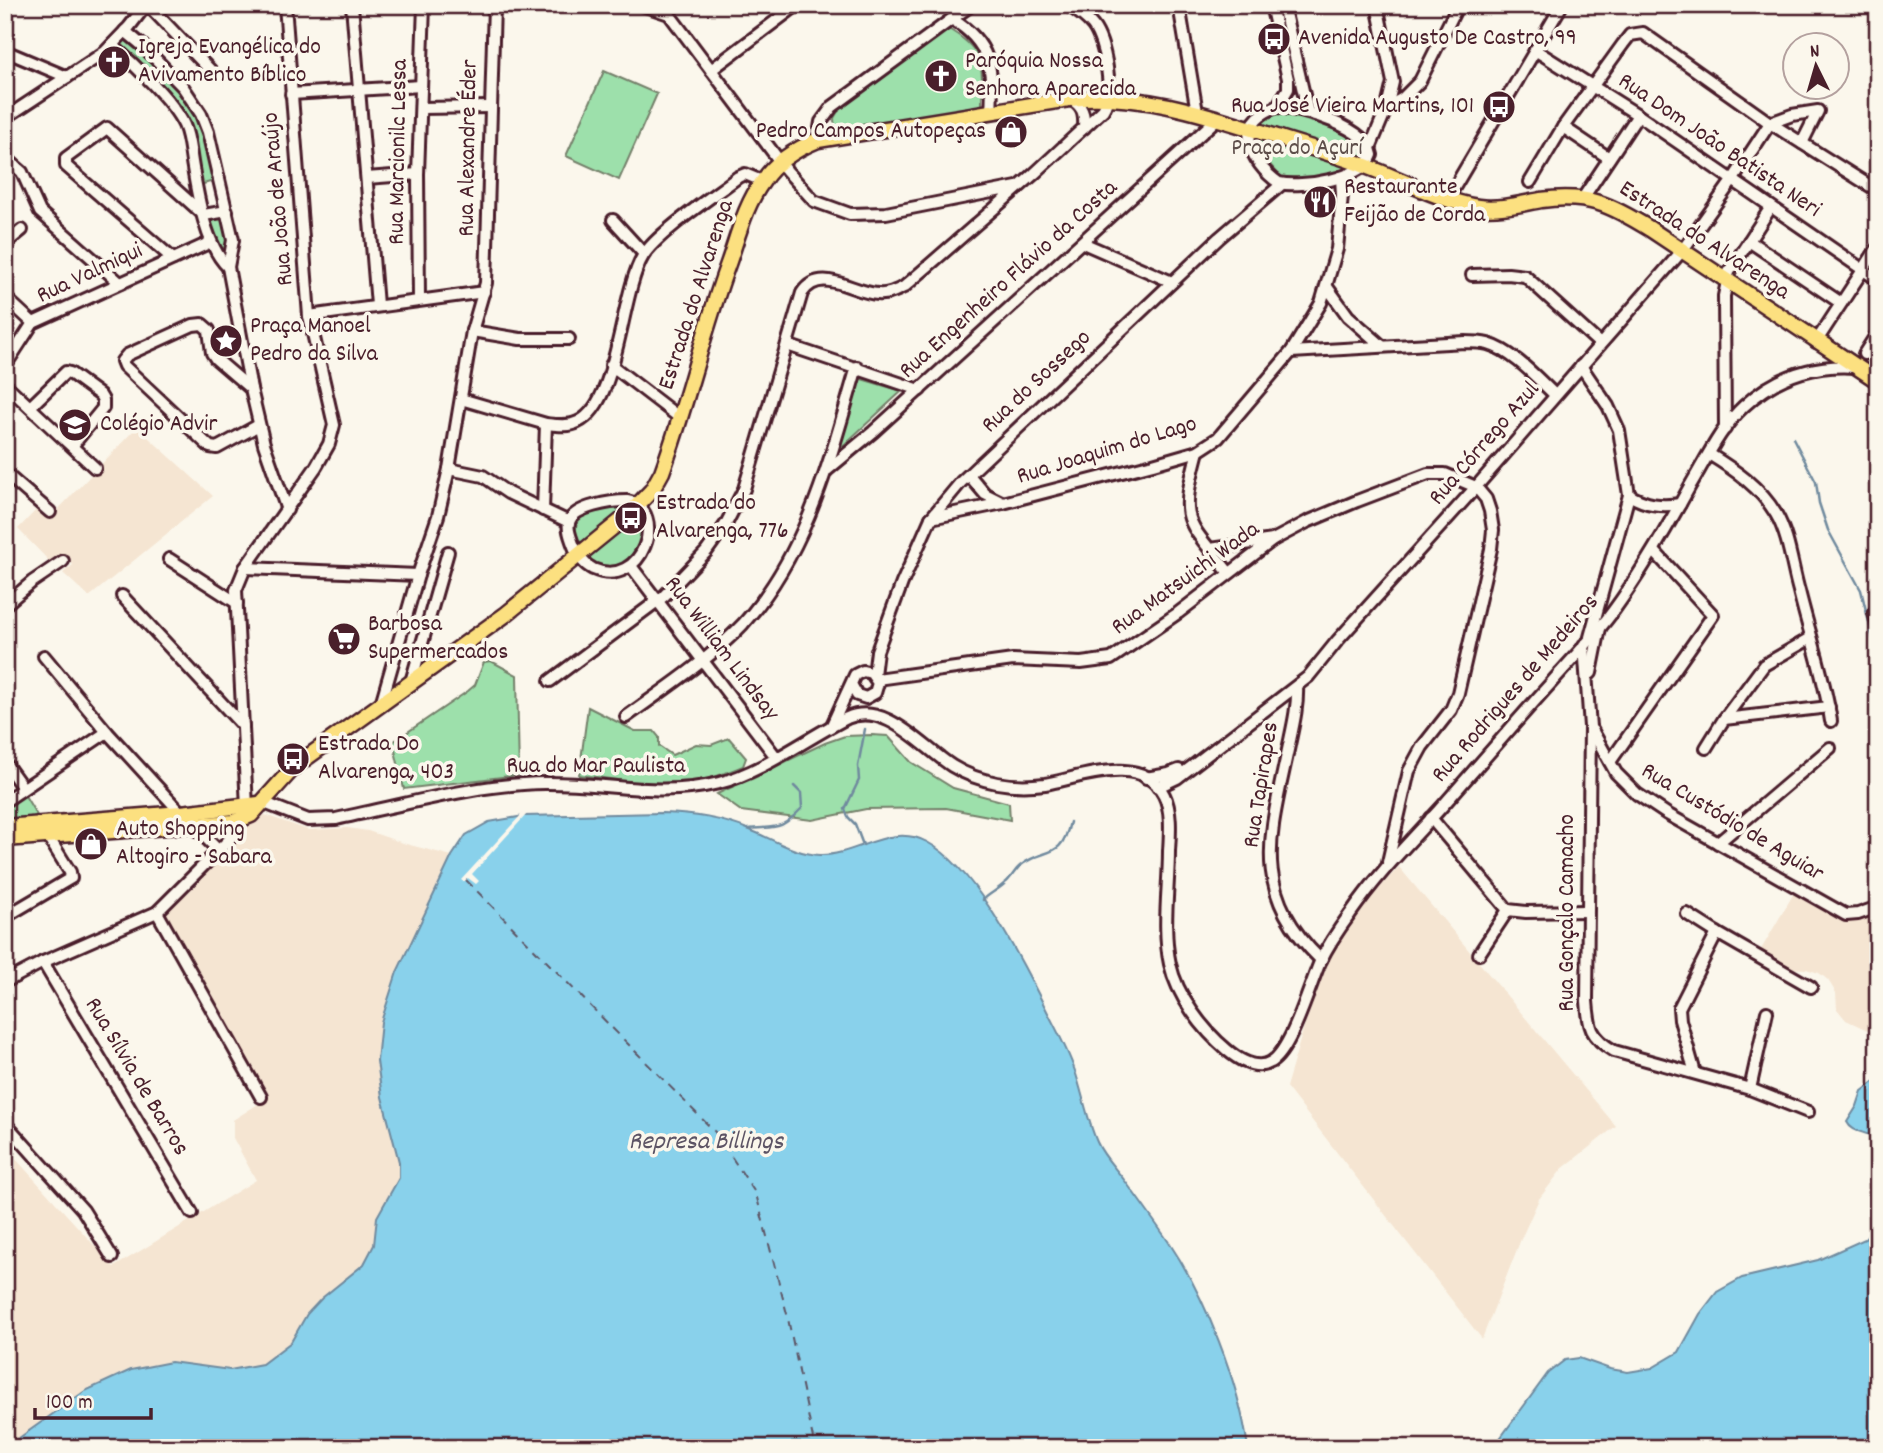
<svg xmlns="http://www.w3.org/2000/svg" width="1883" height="1453" font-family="Dekko,sans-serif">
  <rect width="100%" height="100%" fill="#fbf7ec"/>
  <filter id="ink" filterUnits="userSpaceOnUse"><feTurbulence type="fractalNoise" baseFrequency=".0143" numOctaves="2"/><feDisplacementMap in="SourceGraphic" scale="14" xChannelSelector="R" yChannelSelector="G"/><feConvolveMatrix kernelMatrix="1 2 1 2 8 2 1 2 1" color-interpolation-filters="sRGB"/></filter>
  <g filter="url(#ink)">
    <g fill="#f5e5d2">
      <polygon points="78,410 91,420 72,443 58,430"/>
      <polygon points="137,427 213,496 89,597 63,573 73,565 66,557 55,567 18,529 37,509 49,519"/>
      <polygon points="265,815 308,830 347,828 368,831 406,844 452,856 397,972 381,1022 377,1061 382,1097 399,1162 399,1178 377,1217 374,1245 364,1264 322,1298 307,1314 291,1341 262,1364 230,1370 171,1362 20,1436 5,1447 5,1147 114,1267 256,1180 233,1138 233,1120 266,1099 161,914 190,891 250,821"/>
      <polygon points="1399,867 1616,1126 1562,1169 1539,1199 1521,1239 1482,1339 1286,1087 1305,1024 1330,957 1358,911"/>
      <polygon points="1794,893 1842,918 1861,918 1878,913 1878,1035 1846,1020 1837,1009 1836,993 1828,980 1819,973 1806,969 1784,968 1759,953"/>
    </g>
    <g fill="#9de0ab" stroke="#74806b" stroke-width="2">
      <path d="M947,28c39,23 35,35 35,78l-147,26 -1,-14 6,-10z"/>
      <polygon points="126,35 192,105 204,130 217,180 200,185 185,120 117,44"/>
      <polygon points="604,71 657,94 619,180 566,156"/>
      <path d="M1273,113c27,0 73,18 93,35 2,29 -60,31 -81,34l-24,-28 -5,-12 4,-23z"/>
      <polygon points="224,214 230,241 226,260 219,255 208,218"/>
      <polygon points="858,378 902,391 834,454"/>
      <path d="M630,505c34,16 -4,89 -40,58 -8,-7 -10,-13 -13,-23 -10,-31 31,-34 53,-35z"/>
      <polygon points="491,661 517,675 519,775 404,789 393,742 468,691 475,685 484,662"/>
      <path d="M588,707l47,24h19l5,6v9l13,9 24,-11 15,1 18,-7 17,20 -3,8c-17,7 -34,14 -53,17 -37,5 -74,-4 -111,-8z"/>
      <polygon points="872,735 888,736 911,762 953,788 1009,803 1010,820 946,808 866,809 812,820 741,811 717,794 825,743 845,736"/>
      <polygon points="24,794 39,819 5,822 5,807"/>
    </g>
    <g fill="#89d1eb" stroke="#708a9e" stroke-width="2">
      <path d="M662,813c32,1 59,5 88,17 22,9 45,24 70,25 36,1 71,-33 107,-13 49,26 94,118 119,167 10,20 22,41 29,62 8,24 12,48 22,71 6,14 19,27 28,39 15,20 29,40 43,60 37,55 71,141 80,207h-1243l80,-57 46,-21 40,-8 59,8 32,-6 29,-22 16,-28 15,-16 42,-34 10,-19 3,-28 22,-39v-16l-17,-65 -5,-36 4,-39 16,-50 55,-116 14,-21 23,-13 35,-6z"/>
      <path d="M1878,1079v62c-9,-11 -25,-6 -31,-19l10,-16 5,-15z"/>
      <polygon points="1878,1225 1878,1448 1493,1448 1548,1373 1565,1360 1579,1358 1610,1369 1628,1372 1652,1368 1679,1352 1700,1314 1717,1292 1742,1278 1818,1260 1865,1239"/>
    </g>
    <polygon fill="#fbf7ec" points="527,814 472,874 479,881 476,884 468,878 464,882 461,880 521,815"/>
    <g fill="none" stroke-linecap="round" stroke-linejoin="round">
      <g stroke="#708a9e" stroke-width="2.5">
        <polyline points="1793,438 1816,482 1819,503 1828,530 1861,590 1873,639 1878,644"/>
        <path d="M748,829c30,-3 32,2 54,-21l-1,-15 -7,-7"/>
        <polyline points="863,845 855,824 848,817 845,809 859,780 858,766 865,729"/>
        <path d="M983,900c7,-7 15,-10 22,-17 6,-4 9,-12 15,-17 25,-20 41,-4 50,-44"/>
      </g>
      <polyline stroke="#5d5465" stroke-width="2" stroke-dasharray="9 7" stroke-linecap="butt" points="466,880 715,1132 756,1194 787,1314 815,1448"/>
      <defs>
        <g id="minor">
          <polyline points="148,5 214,74"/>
          <polyline points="352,5 377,305"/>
          <polyline points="642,5 669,14 787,171 814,201 850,214 886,213 1017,187"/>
          <polyline points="1179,5 1197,112"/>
          <polyline points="1271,5 1288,79 1288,89 1277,107"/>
          <polyline points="1283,5 1308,112"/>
          <path d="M953,20c37,22 41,50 38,91"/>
          <polyline points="125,31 143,46 183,87 201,114 208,132 233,240 228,267 251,389 264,444 287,510"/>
          <path d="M112,45c21,18 61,56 72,80 5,11 6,25 8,37 5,30 13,84 36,105"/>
          <polyline points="1535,50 1638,115 1878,280"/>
          <polyline points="5,51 67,77"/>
          <polyline points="711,70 797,5"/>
          <polyline points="291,94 421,86"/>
          <path d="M1070,99c13,7 15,15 14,29"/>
          <path d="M1277,107c26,2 90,20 95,48 -8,24 -71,33 -93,28 -30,-21 -47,-61 -2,-76z"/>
          <polyline points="1387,107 1403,98 1420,81 1458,5"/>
          <polyline points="421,108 490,107"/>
          <polyline points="5,118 105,52 129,27 146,5"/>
          <polyline points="1563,127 1609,158"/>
          <polyline points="818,140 821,122 832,107 971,5"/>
          <polyline points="1370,148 1387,107 1393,82 1377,5"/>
          <polyline points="5,157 22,172 40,212 120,283"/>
          <polyline points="367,178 418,174"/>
          <polyline points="1530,182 1563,127 1623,44 1630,35 1643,33 1770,123 1878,191"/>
          <polyline points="1448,198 1562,5"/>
          <polyline points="1583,198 1638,115"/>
          <polyline points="613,220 644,254"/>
          <polyline points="1749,241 1841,303"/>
          <polyline points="1083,243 1172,282"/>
          <polyline points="5,244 22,230"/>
          <polyline points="173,259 66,166 66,158 107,128 204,215 227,211"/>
          <polyline points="1472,275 1508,274 1525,276 1600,344"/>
          <polyline points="1327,287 1348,316 1382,346"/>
          <polyline points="5,297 33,323"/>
          <polyline points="419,299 418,174 424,5"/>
          <polyline points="309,316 484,292"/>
          <polyline points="472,331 520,339 569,339"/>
          <polyline points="1816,342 1878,247"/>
          <polyline points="787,345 920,390"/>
          <path d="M1291,352l174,-10c7,0 15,0 23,2 25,7 49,34 67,51"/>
          <polyline points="1864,354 1878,332"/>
          <polyline points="611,365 680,418"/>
          <polyline points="5,366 33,323 211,242"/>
          <polyline points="1581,366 1608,406 1619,430 1629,495 1590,637"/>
          <polyline points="5,384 95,468"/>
          <polyline points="251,389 216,359 212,353 209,330 202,324 193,325 127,355 122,361 124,366 210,447 217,448 259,425"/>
          <path d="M461,399l85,25c10,1 22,3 32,-2 41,-19 42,-128 65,-166 14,-23 72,-61 95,-79l7,-3 17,7"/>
          <polyline points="30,407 66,372 70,373 100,395 103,400 103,408 72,446"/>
          <polyline points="1725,429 1724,296 1729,272 1771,207"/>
          <path d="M1198,451c-19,72 -13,67 31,122"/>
          <path d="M1709,454c26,16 51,33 67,60 13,22 16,53 23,77 11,45 25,84 32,130"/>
          <polyline points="449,469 483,476 508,493 569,522"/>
          <polyline points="826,471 873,432 1218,118"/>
          <polyline points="5,473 50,512"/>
          <polyline points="969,475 985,494 1003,503"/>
          <path d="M1629,495c17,10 32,12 51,9"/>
          <path d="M627,501c42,8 16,90 -34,68 -10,-5 -16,-14 -20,-25 -2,-6 -6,-15 -4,-21 3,-17 45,-22 58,-22z"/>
          <polyline points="543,510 546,424"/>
          <polyline points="931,518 1003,503 1153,464 1198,451 1218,438 1291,352 1321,303 1337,249 1342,195 1341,177"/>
          <polyline points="1210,549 1273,540"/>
          <polyline points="169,559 237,603"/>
          <polyline points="631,566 776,757"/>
          <polyline points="245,568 418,575"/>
          <polyline points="122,596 243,726"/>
          <polyline points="5,605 32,582 63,561"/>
          <polyline points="1878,609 1874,613 1878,625"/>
          <path d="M1584,645l6,82 -3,274c2,26 3,36 27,50l136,38 58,23"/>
          <polyline points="44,656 107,732 181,813"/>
          <polyline points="1591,673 1600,628"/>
          <polyline points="874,675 877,651 902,583 931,518 961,482 1219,238 1282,184"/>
          <polyline points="877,679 1013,660 1081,663 1111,659 1178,613 1273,540 1307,522 1357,501 1428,474 1445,474 1476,487 1486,499 1490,511 1493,530 1491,549 1458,693 1451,710 1422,747 1409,771 1388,862"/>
          <path d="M550,681l114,-85 42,-44 20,-28 18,-35 58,-196c19,-28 50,0 76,1 10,1 17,-3 26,-7l130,-113 69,-64c12,-17 2,-68 -10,-84 -7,-9 -16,-15 -26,-21"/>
          <polyline points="411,682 448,552"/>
          <path d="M1297,686c1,20 -4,40 -8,59 -18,88 -41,144 32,215"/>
          <polyline points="381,704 418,575 438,516 449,469 472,331 486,283 494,5"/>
          <path d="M626,717c40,-29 83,-57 117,-93 65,-72 87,-166 114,-257"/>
          <polyline points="1724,719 1829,707"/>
          <polyline points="832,725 855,675 863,671 871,673 878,683 875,693 866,698 857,695 852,686"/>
          <polyline points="1592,730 1616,773 1637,794 1667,814 1846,915 1858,914 1878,907"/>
          <polyline points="1706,748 1724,719 1764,665 1811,638"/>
          <polyline points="1610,762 1713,615 1654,551"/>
          <polyline points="5,763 23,788"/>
          <polyline points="1146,778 1169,774 1179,770"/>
          <polyline points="1158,787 1177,778 1308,677 1338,640 1476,487 1682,251 1732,181 1770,123 1792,115 1818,111 1802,143"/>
          <polyline points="5,801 107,732"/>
          <path d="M262,802l46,18 28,-1c68,-14 139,-35 209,-36 60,-1 114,15 174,0 44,-11 88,-45 128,-65 39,-17 75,29 105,48 13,8 29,14 45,17 16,3 32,3 48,1 35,-6 97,-32 119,11 8,16 6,39 5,56 0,37 -7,77 1,113 7,32 33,66 57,86 12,10 29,21 44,12 20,-11 39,-77 49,-100 8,-17 19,-33 30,-48 26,-38 58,-70 89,-104 37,-42 74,-85 112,-127 21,-24 45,-48 63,-73 29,-40 53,-82 76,-124 16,-27 31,-59 54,-80 31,-29 68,-42 111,-39"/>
          <polyline points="1431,818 1508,910 1526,912 1587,911"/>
          <polyline points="188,825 201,833 219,851"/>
          <polyline points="1718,843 1830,748"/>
          <polyline points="157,912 261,1097"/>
          <polyline points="1687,914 1717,933"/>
          <polyline points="5,917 71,878 70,872 47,835"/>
          <polyline points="1479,954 1508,910"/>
          <polyline points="43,962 192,1213"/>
          <polyline points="5,982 43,962 157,912 229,840 242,820 247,807 236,590 245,568 316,467 329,444 334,425 309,316 285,5"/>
          <polyline points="1695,1073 1680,1020 1679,1008 1717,933 1811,987"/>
          <polyline points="1750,1089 1767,1012"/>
          <polyline points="5,1123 83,1210 112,1257"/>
        </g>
        <g id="major">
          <polyline points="5,827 181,813 259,804"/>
          <path d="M5,839l229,-17 17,-7 44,-49 210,-151 123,-100 24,-25 10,-18c25,-68 41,-140 66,-208 10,-28 17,-59 35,-83 13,-20 33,-32 55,-41l251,-41c73,-7 139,16 208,38 30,10 61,18 91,30 32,12 76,35 110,40 21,3 42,-3 63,-7 47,-7 70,5 109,29l228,152"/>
        </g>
      </defs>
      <use href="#minor" stroke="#4a1f2b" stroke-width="16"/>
      <use href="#major" stroke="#4a1f2b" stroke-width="19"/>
      <use href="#minor" stroke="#fbf7ec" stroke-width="10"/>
      <use href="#major" stroke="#fce080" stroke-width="14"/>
    </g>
  </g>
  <defs>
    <symbol id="bus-disc" viewBox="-11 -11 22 22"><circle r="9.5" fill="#4a1f2b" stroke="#fbf7ec"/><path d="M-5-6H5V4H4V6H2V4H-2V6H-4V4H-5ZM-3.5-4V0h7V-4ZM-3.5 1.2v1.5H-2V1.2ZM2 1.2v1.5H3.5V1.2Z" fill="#fff"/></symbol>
    <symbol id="church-disc" viewBox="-11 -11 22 22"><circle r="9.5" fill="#4a1f2b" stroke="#fbf7ec"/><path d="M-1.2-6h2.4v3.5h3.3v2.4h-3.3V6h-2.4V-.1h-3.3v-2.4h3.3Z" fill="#fff"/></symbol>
    <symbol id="shop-disc" viewBox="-11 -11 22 22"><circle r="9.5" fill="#4a1f2b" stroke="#fbf7ec"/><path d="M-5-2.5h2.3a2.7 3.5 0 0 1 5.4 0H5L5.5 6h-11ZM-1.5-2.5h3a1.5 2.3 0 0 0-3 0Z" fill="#fff"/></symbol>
    <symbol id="restaurant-disc" viewBox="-11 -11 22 22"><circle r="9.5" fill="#4a1f2b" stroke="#fbf7ec"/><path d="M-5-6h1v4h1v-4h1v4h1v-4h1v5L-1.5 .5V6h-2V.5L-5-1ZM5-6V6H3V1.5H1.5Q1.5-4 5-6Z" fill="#fff"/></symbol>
    <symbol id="sight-disc" viewBox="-11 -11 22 22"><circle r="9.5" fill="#4a1f2b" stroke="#fbf7ec"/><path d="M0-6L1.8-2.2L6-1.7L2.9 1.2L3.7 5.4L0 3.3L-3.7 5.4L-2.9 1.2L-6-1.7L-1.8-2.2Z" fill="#fff"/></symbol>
    <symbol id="school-disc" viewBox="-11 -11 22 22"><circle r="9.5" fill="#4a1f2b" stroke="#fbf7ec"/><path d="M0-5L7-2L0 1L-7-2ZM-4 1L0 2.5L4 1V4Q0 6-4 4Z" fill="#fff"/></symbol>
    <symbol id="supermarket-disc" viewBox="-11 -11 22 22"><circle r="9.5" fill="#4a1f2b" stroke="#fbf7ec"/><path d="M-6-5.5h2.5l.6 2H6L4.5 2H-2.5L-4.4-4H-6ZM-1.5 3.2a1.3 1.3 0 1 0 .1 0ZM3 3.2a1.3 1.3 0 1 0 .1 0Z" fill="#fff"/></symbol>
  </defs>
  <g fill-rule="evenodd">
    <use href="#bus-disc" x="1255" y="20" width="38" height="38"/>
    <use href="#church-disc" x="95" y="43" width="38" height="38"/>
    <use href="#church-disc" x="922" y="57" width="38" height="38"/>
    <use href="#bus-disc" x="1480" y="88" width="38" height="38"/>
    <use href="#shop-disc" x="992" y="113" width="38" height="38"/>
    <use href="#restaurant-disc" x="1301" y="183" width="38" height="38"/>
    <use href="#sight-disc" x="207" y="322" width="38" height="38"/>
    <use href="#school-disc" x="56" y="406" width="38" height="38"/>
    <use href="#bus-disc" x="612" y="499" width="38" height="38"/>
    <use href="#supermarket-disc" x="325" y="620" width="38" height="38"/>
    <use href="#bus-disc" x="274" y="740" width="38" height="38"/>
    <use href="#shop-disc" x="72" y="825" width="38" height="38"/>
  </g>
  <g text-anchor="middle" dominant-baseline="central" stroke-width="7" stroke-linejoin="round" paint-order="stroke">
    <g font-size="24" fill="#4a1f2b" stroke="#fbf7ec" text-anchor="start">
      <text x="1298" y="39">Avenida Augusto De Castro, 99</text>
      <text x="138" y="48">Igreja Evangélica do<tspan x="138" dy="28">Avivamento Bíblico</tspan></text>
      <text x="965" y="62">Paróquia Nossa<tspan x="965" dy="28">Senhora Aparecida</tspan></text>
      <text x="1474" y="107" text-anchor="end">Rua José Vieira Martins, 101</text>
      <text x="986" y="132" text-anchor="end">Pedro Campos Autopeças</text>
      <text x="1344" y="188">Restaurante<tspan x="1344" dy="28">Feijão de Corda</tspan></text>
      <text x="250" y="327">Praça Manoel<tspan x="250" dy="28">Pedro da Silva</tspan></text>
      <text x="100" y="425">Colégio Advir</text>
      <text x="656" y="504">Estrada do<tspan x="656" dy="28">Alvarenga, 776</tspan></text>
      <text x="368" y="625">Barbosa<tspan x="368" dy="28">Supermercados</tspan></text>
      <text x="318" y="745">Estrada Do<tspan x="318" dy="28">Alvarenga, 403</tspan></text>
      <text x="116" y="830">Auto Shopping<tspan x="116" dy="28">Altogiro - Sabara</tspan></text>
    </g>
    <g font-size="24" fill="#4a1f2b" stroke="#fbf7ec">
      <text transform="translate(1719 146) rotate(34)">Rua Dom João Batista Neri</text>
      <text transform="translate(469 148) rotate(-89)">Rua Alexandre Éder</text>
      <text transform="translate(399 152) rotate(-89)">Rua Marcionilc Lessa</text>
      <text transform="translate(279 199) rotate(-95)">Rua João de Araújo</text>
      <text transform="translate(1704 241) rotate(33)">Estrada do Alvarenga</text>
      <text transform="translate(90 274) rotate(-25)">Rua Valmiqui</text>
      <text transform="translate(1009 280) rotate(-42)">Rua Engenheiro Flávio da Costa</text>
      <text transform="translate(697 295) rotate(-72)">Estrada do Alvarenga</text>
      <text transform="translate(1037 382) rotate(-43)">Rua do Sossego</text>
      <text transform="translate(1485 444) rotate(-49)">Rua Córrego Azul</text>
      <text transform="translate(1107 451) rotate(-17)">Rua Joaquim do Lago</text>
      <text transform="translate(1186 579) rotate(-36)">Rua Matsuichi Wada</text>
      <text transform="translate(721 649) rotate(53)">Rua William Lindsay</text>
      <text transform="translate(1516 689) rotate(-49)">Rua Rodrigues de Medeiros</text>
      <text x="596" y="767">Rua do Mar Paulista</text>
      <text transform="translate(1262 785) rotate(-81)">Rua Tapirapes</text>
      <text transform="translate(1732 823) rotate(31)">Rua Custódio de Aguiar</text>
      <text transform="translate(1568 913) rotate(-90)">Rua Gonçalo Camacho</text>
      <text transform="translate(136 1077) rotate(59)">Rua Sílvia de Barros</text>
    </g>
    <g font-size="24" fill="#5f4f4b" stroke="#fbf7ec">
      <text x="1297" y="149">Praça do Açurí</text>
    </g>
    <g font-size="26" font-style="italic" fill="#5d5465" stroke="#fbf7ec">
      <text x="706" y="1142">Represa Billings</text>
    </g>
  </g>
  <rect width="1883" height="1453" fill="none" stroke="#fbf7ec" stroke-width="28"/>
  <rect x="14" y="14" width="1855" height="1425" fill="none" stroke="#4a1f2b" stroke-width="2.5" filter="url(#ink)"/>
  <g transform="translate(1816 66) rotate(355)"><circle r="33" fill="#fbf7ec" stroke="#b4a19f" stroke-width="2"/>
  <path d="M0-5L12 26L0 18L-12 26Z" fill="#4a1f2b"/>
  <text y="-10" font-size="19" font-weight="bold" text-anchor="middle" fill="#4a1f2b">N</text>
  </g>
  <path d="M35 1408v10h116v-10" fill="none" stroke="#4a1f2b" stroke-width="3.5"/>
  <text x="46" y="1408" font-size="21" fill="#4a1f2b" stroke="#fbf7ec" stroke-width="5" paint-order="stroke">100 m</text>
</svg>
